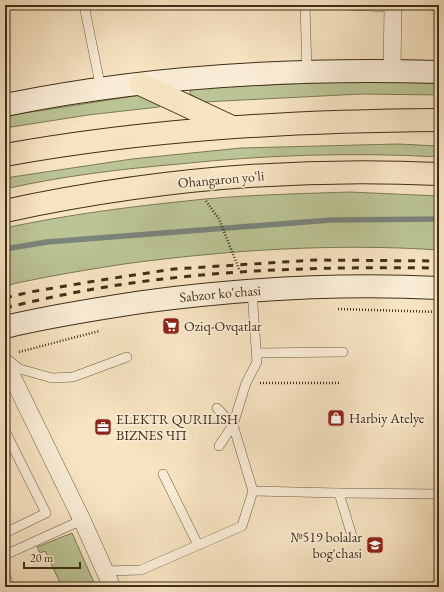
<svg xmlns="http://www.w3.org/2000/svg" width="444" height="592" font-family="'EB Garamond',serif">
  <rect width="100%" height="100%" fill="#f7e4c2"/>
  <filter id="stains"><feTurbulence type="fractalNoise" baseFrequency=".005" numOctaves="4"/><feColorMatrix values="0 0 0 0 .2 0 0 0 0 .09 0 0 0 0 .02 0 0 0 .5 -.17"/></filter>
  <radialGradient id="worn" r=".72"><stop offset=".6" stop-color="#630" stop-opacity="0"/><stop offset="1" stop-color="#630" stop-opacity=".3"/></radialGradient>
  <g fill="#bbc494" stroke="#7e7a56">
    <polygon points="362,81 439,83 439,95 361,94 204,102 190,94 190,88"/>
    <polygon points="141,95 160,103 159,107 88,115 5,128 5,116"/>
    <path d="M398,144l41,2v11c-87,-5 -174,-2 -260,7 -58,5 -117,12 -174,25v-10l7,-2 120,-18 109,-11z"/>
    <path d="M350,192l89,4v54c-105,-7 -211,0 -315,14 -26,4 -51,8 -77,13 -14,3 -28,5 -42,9v-58c56,-12 114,-20 172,-26 57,-7 115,-8 173,-10z"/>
    <polygon points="72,533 96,587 62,587 45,551 40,553 37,547"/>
  </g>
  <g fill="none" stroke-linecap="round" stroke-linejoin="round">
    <polyline stroke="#7a847b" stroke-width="5.5" points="5,249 47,242 331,220 439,219"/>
    <defs>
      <g id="lane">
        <polyline points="84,5 101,89"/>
        <polyline points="305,5 307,72"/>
        <polyline points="342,5 393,7"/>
        <polyline points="252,291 257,362 246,383 233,425 253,491 339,493 439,494"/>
        <polyline points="256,353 343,352"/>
        <polyline points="8,360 20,369 52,378 73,377 127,357"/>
        <polyline points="217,408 233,425 219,446"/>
        <polyline points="5,431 46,513 5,533"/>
        <polyline points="163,474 198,545"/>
        <polyline points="339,493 352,536"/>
        <polyline points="5,555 82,520"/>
        <polyline points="105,571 141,570 242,526 253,491"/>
        <polyline points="5,575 10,587"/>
      </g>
      <g id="street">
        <polyline points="392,71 393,5"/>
        <polyline points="5,362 82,520 112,587"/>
      </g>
      <g id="secondary">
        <path d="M5,105c142,-29 289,-37 434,-33"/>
        <path id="s1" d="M5,327c45,-11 91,-18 137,-25 98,-13 198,-19 297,-14"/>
      </g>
      <g id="highway">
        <polyline points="140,84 230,126"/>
        <path d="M5,155c144,-26 288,-34 434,-35"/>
        <path d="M5,211c143,-31 288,-44 434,-37"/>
      </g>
    </defs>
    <use href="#lane" stroke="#6e5c42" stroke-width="10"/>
    <use href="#street" stroke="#6e5c42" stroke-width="18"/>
    <use href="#secondary" stroke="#402f18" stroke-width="24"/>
    <use href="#highway" stroke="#402f18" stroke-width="24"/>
    <g stroke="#402f18" stroke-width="2.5" stroke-dasharray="1 2" stroke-linecap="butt">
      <polyline points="206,201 219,219 239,269"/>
      <polyline points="338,309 439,312"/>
      <polyline points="19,352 99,331"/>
      <polyline points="260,383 339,383"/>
    </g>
    <use href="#lane" stroke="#faedd7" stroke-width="9"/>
    <use href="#street" stroke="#faedd7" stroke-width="17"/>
    <use href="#secondary" stroke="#faedd7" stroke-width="22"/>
    <use href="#highway" stroke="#f7e4c2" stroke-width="22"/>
    <g stroke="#402f18" stroke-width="3" stroke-dasharray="7 7" stroke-linecap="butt">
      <polyline points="5,298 30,292 101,280 174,269 315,260 439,261"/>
      <path d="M5,308c52,-13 105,-23 158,-29 92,-11 184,-12 276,-11"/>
    </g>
  </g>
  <defs>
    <symbol id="supermarket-square" viewBox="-11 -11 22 22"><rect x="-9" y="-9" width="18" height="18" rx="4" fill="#8f2418" stroke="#faedd7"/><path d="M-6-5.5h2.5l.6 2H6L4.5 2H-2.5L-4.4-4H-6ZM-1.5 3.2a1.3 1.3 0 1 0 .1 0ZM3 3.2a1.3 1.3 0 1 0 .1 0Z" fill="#fff"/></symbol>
    <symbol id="shop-square" viewBox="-11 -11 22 22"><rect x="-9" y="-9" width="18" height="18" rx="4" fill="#8f2418" stroke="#faedd7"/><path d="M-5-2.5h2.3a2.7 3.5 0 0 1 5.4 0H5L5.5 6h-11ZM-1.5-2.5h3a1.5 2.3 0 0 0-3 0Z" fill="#fff"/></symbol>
    <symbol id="office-square" viewBox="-11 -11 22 22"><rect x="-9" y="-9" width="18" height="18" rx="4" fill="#8f2418" stroke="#faedd7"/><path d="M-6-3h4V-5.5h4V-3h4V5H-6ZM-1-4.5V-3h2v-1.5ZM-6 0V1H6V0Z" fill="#fff"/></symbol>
    <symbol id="school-square" viewBox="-11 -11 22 22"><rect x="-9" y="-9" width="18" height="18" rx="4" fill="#8f2418" stroke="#faedd7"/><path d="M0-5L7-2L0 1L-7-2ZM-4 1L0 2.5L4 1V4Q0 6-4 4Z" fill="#fff"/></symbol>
  </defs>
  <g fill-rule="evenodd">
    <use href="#supermarket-square" x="161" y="316" width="20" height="20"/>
    <use href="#shop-square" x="326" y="408" width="20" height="20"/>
    <use href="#office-square" x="93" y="417" width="20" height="20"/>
    <use href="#school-square" x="365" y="535" width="20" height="20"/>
  </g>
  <g text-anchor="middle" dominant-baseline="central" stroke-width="3.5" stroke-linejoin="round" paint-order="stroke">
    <g font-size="14" fill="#402f18" stroke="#faedd7">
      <text transform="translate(221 179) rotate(-5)">Ohangaron yoʻli</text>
      <text stroke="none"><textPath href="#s1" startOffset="218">Sabzor ko'chasi</textPath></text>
    </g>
    <g font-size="14" fill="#402f18" stroke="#faedd7" text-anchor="start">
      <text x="184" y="326">Oziq-Ovqatlar</text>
      <text x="349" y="418">Harbiy Atelye</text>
      <text x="116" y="419">ELEKTR QURILISH<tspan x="116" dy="16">BIZNES ЧП</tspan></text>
      <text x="362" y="537" text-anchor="end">№519 bolalar<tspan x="362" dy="16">bog'chasi</tspan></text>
    </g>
  </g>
  <rect width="444" height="592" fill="none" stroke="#f7e4c2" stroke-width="20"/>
  <rect x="6" y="6" width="432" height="580" fill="none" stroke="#402f18" stroke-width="2"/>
  <rect x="10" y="10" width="424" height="572" fill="none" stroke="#402f18"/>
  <path d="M24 562v6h56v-6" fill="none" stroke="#402f18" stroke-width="2"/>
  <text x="30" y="562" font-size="12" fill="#402f18" stroke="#faedd7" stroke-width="3" paint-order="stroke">20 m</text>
  <rect width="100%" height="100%" filter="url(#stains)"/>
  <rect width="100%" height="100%" fill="url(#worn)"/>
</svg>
